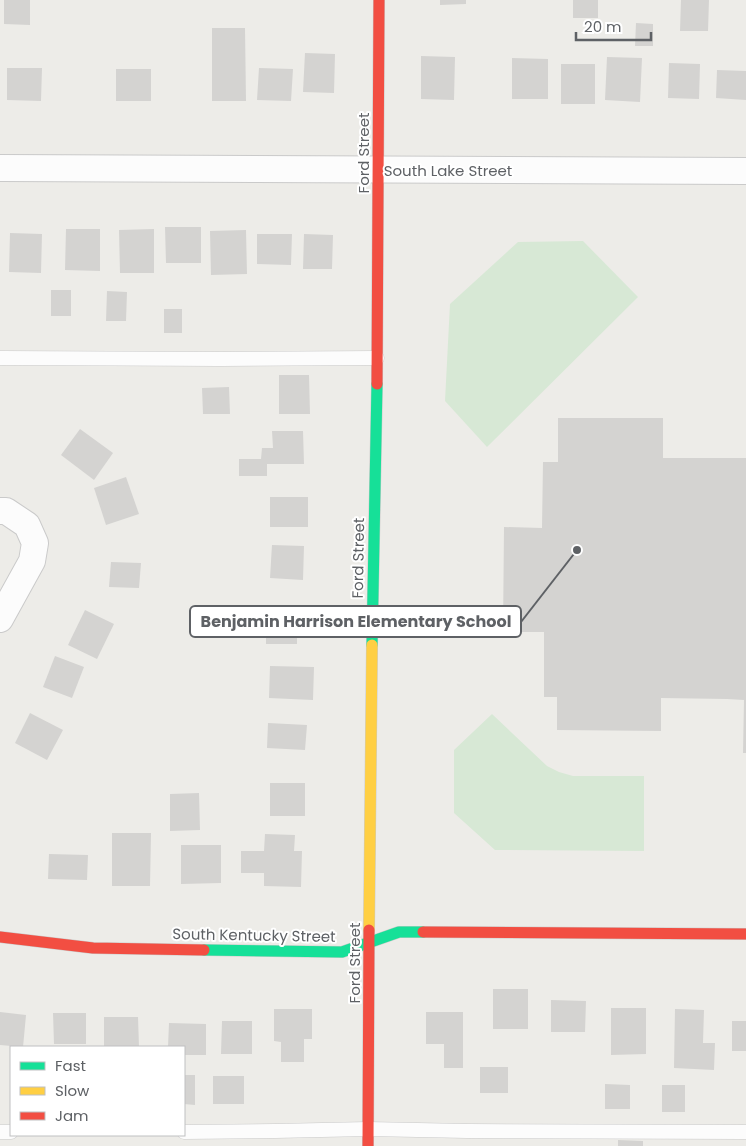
<svg xmlns="http://www.w3.org/2000/svg" width="746" height="1146" font-family="Poppins,sans-serif">
  <rect width="100%" height="100%" fill="#edece8"/>
  <g fill="#d7e8d5">
    <polygon points="583,241 638,297 487,447 445,401 450,304 518,242"/>
    <polygon points="492,714 547,766 559,772 573,776 644,776 644,851 495,850 454,813 454,750"/>
  </g>
  <g fill="#d4d3d1">
    <polygon points="4,0 30,0 30,25 4,24"/>
    <polygon points="440,0 466,0 466,4 440,5"/>
    <rect x="573" y="0" width="25" height="18"/>
    <polygon points="681,0 709,0 708,31 680,31"/>
    <polygon points="636,23 653,24 653,46 635,46"/>
    <polygon points="212,28 245,28 246,101 212,101"/>
    <polygon points="305,53 335,54 334,93 303,92"/>
    <polygon points="421,56 455,57 454,100 421,99"/>
    <polygon points="607,57 642,58 640,102 605,100"/>
    <polygon points="512,58 548,59 548,99 512,99"/>
    <polygon points="669,63 700,64 699,99 668,98"/>
    <rect x="561" y="64" width="34" height="40"/>
    <polygon points="7,68 42,68 41,101 7,100"/>
    <polygon points="259,68 293,69 291,101 257,100"/>
    <rect x="116" y="69" width="35" height="32"/>
    <polygon points="717,70 746,71 746,100 716,98"/>
    <polygon points="165,227 201,227 201,263 166,263"/>
    <polygon points="66,229 100,229 100,271 65,270"/>
    <polygon points="154,229 154,273 120,273 119,230"/>
    <polygon points="246,230 247,274 211,275 210,231"/>
    <polygon points="10,233 42,234 41,273 9,272"/>
    <polygon points="257,234 292,234 291,265 257,264"/>
    <polygon points="304,234 333,235 332,269 303,269"/>
    <rect x="51" y="290" width="20" height="26"/>
    <polygon points="107,291 127,292 126,321 106,321"/>
    <rect x="164" y="309" width="18" height="24"/>
    <polygon points="279,375 309,375 310,414 279,414"/>
    <polygon points="229,387 230,414 203,414 202,388"/>
    <polygon points="558,418 663,418 663,458 746,458 746,753 743,753 744,700 727,699 661,698 661,731 557,730 557,697 544,697 544,632 503,632 504,527 542,528 543,462 558,462"/>
    <polygon points="80,429 113,453 94,480 61,455"/>
    <polygon points="272,431 303,431 304,464 267,464 267,476 239,476 239,459 261,459 262,448 273,448"/>
    <polygon points="126,477 139,514 106,525 94,488"/>
    <rect x="270" y="497" width="38" height="30"/>
    <polygon points="272,545 304,546 303,580 270,578"/>
    <polygon points="111,562 141,563 139,588 109,587"/>
    <polygon points="85,610 114,624 97,659 68,645"/>
    <rect x="266" y="611" width="31" height="33"/>
    <polygon points="55,656 84,667 72,698 43,687"/>
    <polygon points="270,666 314,667 313,700 269,698"/>
    <polygon points="30,713 63,730 47,760 15,743"/>
    <polygon points="268,723 307,725 305,750 267,748"/>
    <rect x="270" y="783" width="35" height="33"/>
    <polygon points="199,793 200,830 170,831 170,794"/>
    <polygon points="112,833 151,833 150,886 112,886"/>
    <polygon points="265,834 295,835 294,851 302,851 301,887 264,886 264,873 241,873 241,851 264,851"/>
    <polygon points="181,845 221,845 221,883 181,884"/>
    <polygon points="49,854 88,855 87,880 48,879"/>
    <rect x="493" y="989" width="35" height="40"/>
    <polygon points="551,1000 586,1001 585,1032 551,1032"/>
    <polygon points="611,1008 646,1008 646,1054 611,1055"/>
    <polygon points="274,1009 312,1009 312,1039 304,1039 304,1062 281,1062 281,1042 274,1041"/>
    <polygon points="675,1009 704,1010 703,1043 715,1043 714,1070 674,1068"/>
    <polygon points="0,1012 26,1015 23,1047 0,1045"/>
    <polygon points="426,1012 463,1012 463,1068 444,1068 444,1044 426,1044"/>
    <polygon points="53,1013 86,1013 86,1044 54,1044"/>
    <polygon points="104,1017 138,1017 139,1047 104,1047"/>
    <polygon points="222,1021 252,1021 252,1054 221,1054"/>
    <rect x="732" y="1021" width="14" height="30"/>
    <polygon points="169,1023 206,1024 206,1055 184,1055 184,1047 168,1047"/>
    <rect x="480" y="1067" width="28" height="26"/>
    <polygon points="184,1075 195,1075 195,1105 184,1104"/>
    <rect x="213" y="1076" width="31" height="28"/>
    <polygon points="605,1084 630,1085 630,1109 605,1109"/>
    <rect x="662" y="1085" width="23" height="27"/>
    <polygon points="618,1140 643,1141 643,1146 618,1146"/>
  </g>
  <g fill="none" stroke-linecap="round" stroke-linejoin="round">
    <defs>
      <g id="lane">
        <polyline points="0,358 221,359 377,358"/>
        <polyline points="0,1132 11,1132"/>
        <polyline points="184,1132 275,1131 368,1129 467,1131 746,1132"/>
      </g>
      <g id="street">
        <polyline points="0,168 746,171"/>
        <polyline points="0,511 6,511 27,525 35,543 32,561 0,619"/>
      </g>
      <g id="fast">
        <polyline points="372,645 377,384"/>
        <polyline points="204,950 342,952 399,932 423,932"/>
      </g>
      <polyline id="slow" points="369,930 372,645"/>
      <g id="jam">
        <polyline points="377,384 379,0"/>
        <polyline points="423,932 746,934"/>
        <polyline points="0,937 93,948 204,950"/>
        <polyline points="368,1146 369,930"/>
      </g>
    </defs>
    <use href="#lane" stroke="#cacaca" stroke-width="15"/>
    <use href="#street" stroke="#cacaca" stroke-width="28"/>
    <use href="#fast" stroke="#cacac9" stroke-width="12"/>
    <use href="#slow" stroke="#cacac9" stroke-width="12"/>
    <use href="#jam" stroke="#cacac9" stroke-width="12"/>
    <use href="#lane" stroke="#fcfcfc" stroke-width="14"/>
    <use href="#street" stroke="#fcfcfc" stroke-width="26"/>
    <use href="#fast" stroke="#16e098" stroke-width="11"/>
    <use href="#slow" stroke="#ffcf43" stroke-width="11"/>
    <use href="#jam" stroke="#f24e42" stroke-width="11"/>
  </g>
  <g text-anchor="middle" dominant-baseline="central" stroke-width="4" stroke-linejoin="round" paint-order="stroke">
    <g font-size="15" fill="#5e6165" stroke="#fff">
      <text transform="translate(363 153) rotate(-90)">Ford Street</text>
      <text x="448" y="170">South Lake Street</text>
      <text transform="translate(358 558) rotate(-89)">Ford Street</text>
      <text transform="translate(254 935) rotate(1)">South Kentucky Street</text>
      <text transform="translate(354 963) rotate(-90)">Ford Street</text>
    </g>
  </g>
  <path fill="none" stroke="#5e6165" stroke-width="2" d="M577 550L521 622"/>
  <circle fill="#5e6165" stroke="#fff" stroke-width="2" cx="577" cy="550" r="5"/>
  <rect fill="#fff" stroke="#5e6165" stroke-width="2" x="190" y="606" width="331" height="31" rx="5"/>
  <g font-size="16" text-anchor="middle" font-weight="bold" fill="#5e6165">
    <text x="356" y="627">Benjamin Harrison Elementary School</text>
  </g>
  <rect x="10" y="1046" width="175" height="90" fill="#ffffff" stroke="#bfc0c1"/>
  <rect x="20" y="1062" width="25" height="8" fill="#16e098" stroke="#bfc0c1"/>
  <text x="55" y="1071" font-size="15" fill="#5e6165">Fast</text>
  <rect x="20" y="1087" width="25" height="8" fill="#ffcf43" stroke="#bfc0c1"/>
  <text x="55" y="1096" font-size="15" fill="#5e6165">Slow</text>
  <rect x="20" y="1112" width="25" height="8" fill="#f24e42" stroke="#bfc0c1"/>
  <text x="55" y="1121" font-size="15" fill="#5e6165">Jam</text>
  <path d="M576 32v8h75v-8" fill="none" stroke="#5e6165" stroke-width="2.5"/>
  <text x="584" y="32" font-size="15" fill="#5e6165" stroke="#ffffff" stroke-width="4" paint-order="stroke">20 m</text>
</svg>
